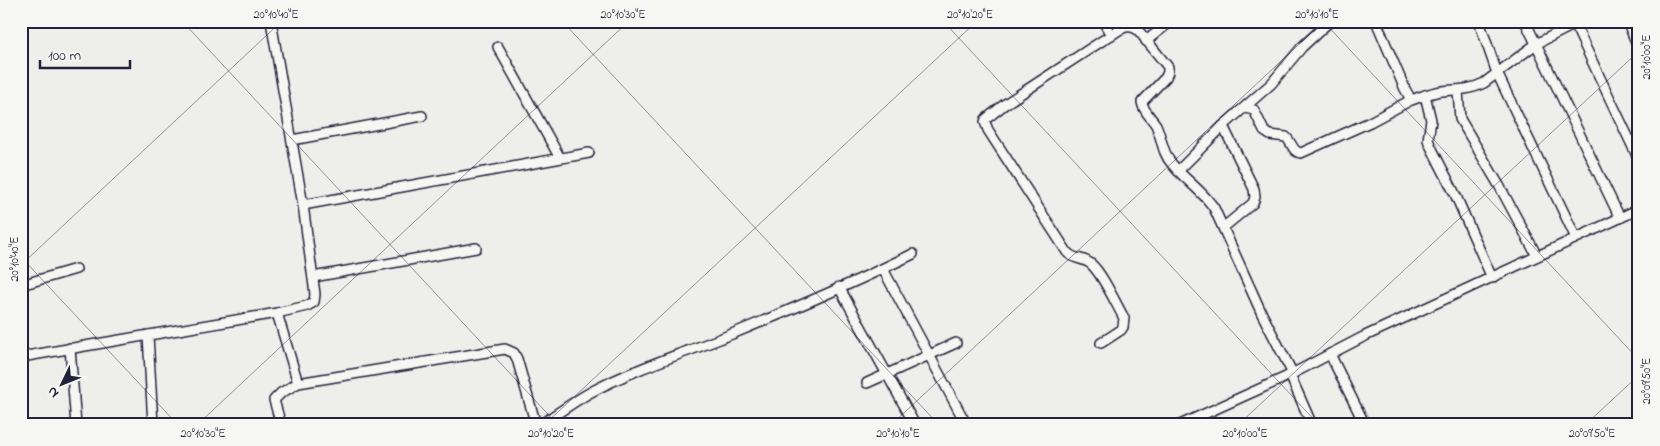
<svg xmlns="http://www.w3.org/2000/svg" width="1660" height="446" font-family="'Indie Flower',sans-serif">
  <rect width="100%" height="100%" fill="#eeeeeb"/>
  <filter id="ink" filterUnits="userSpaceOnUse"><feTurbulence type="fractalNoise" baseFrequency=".02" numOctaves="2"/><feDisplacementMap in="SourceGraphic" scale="10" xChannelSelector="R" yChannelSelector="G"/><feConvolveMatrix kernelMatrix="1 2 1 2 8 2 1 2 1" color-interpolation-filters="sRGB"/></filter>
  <g filter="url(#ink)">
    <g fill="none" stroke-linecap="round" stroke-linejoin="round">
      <defs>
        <g id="minor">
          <path d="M1103,21l8,14c10,-6 16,-12 27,-5l30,37v5l-2,5 -24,25c1,9 9,15 14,23 6,13 6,28 16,39 13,16 31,27 42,44l48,106 31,60"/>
          <path d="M1376,21l28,66 7,13c10,-3 20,-8 31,-9 16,-2 26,0 42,-8l52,-39 45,-23"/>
          <polyline points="1479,21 1497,73 1576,238"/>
          <polyline points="1525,21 1620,218"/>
          <polyline points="1573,21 1639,160"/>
          <polyline points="1627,21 1639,49"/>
          <polyline points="1146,41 1171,21"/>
          <polyline points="498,47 560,158"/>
          <polyline points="1458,90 1460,119 1500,187 1537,256"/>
          <polyline points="1425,95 1431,120 1428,140 1431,147 1455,194 1492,278"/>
          <path d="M1245,108l9,2 10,21 6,4 16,2c6,5 6,15 15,16l69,-31 41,-22"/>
          <polyline points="1223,126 1254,189 1255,197 1253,203 1224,227"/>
          <polyline points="292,140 422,116"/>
          <polyline points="1178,171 1223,126 1271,84 1302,47 1330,21"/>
          <polyline points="303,205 589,153"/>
          <polyline points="883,269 965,422"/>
          <polyline points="313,277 476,248"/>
          <polyline points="21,285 76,269"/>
          <polyline points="839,287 915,425"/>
          <polyline points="277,313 298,383"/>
          <polyline points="148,335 153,425"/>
          <path d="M1101,343l20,-13 2,-3 1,-9c-8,-14 -22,-45 -33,-54 -8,-7 -18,-4 -24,-12l-79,-122 -3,-8 1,-3 19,-15 106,-69"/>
          <polyline points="70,348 76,425"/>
          <polyline points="1330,354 1365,425"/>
          <polyline points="21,357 277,313 307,306 314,302 315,294 303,205 271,21"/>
          <polyline points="1290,375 1312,425"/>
          <polyline points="867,383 956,343"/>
          <polyline points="281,425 274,400 281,393 298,383 505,349 514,353 517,359 536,425"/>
          <path d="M540,425c17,-11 33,-23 51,-33 45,-24 94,-39 141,-58 61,-25 122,-51 181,-80"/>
          <polyline points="1180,425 1286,377 1363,337 1639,209"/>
        </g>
      </defs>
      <use href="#minor" stroke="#22223b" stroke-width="12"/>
      <use href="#minor" stroke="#f6f6f2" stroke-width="9"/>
    </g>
  </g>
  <path fill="none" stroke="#22223b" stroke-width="1" stroke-opacity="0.45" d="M182,21l376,404M562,21l377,404M943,21l376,404M1323,21l316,339M21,257l157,168M21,265l261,-244M197,425l432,-404M544,425l433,-404M891,425l433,-404M1238,425l401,-374M1585,425l54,-50"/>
  <rect width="1660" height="446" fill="none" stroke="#f6f6f2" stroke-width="55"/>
  <g transform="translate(62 384) rotate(227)" stroke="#f6f6f2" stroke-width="4" paint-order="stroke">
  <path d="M0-4L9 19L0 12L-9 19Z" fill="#22223b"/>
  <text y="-8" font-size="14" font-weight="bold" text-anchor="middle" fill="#22223b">N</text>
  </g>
  <path d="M40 60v8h90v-8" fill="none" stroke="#22223b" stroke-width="2.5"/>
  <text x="48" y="60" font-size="15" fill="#22223b" stroke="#f6f6f2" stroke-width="4" paint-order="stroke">100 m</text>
  <rect x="28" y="28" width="1604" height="390" fill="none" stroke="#22223b" stroke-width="2"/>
  <g font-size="12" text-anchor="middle" fill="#22223b">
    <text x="276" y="18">20°10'40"E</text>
    <text x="623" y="18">20°10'30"E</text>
    <text x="970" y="18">20°10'20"E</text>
    <text x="1317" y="18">20°10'10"E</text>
    <text transform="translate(1646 57) rotate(-90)" y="4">20°10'00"E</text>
    <text transform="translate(14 259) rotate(-90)" y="4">20°10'40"E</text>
    <text transform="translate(1646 381) rotate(-90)" y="4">20°09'50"E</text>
    <text x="203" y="437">20°10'30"E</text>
    <text x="551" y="437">20°10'20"E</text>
    <text x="898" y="437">20°10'10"E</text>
    <text x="1245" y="437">20°10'00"E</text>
    <text x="1592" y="437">20°09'50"E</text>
  </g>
</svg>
